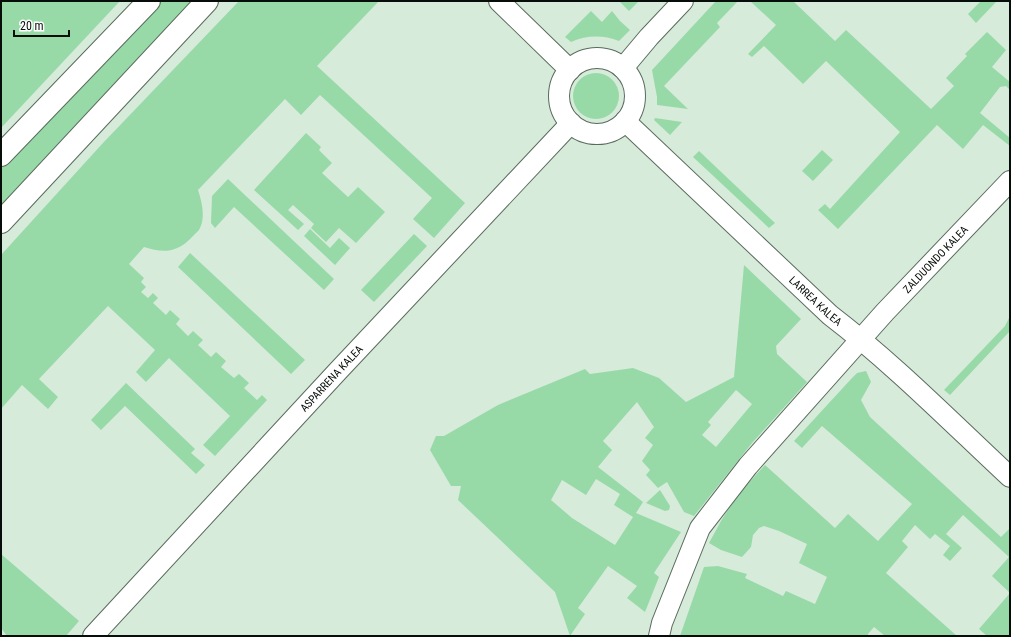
<svg xmlns="http://www.w3.org/2000/svg" width="1011" height="637" font-family="'Roboto Condensed',sans-serif">
  <rect width="100%" height="100%" fill="#d6ebda"/>
  <g fill="#98daa7" fill-rule="evenodd">
    <polygon points="1,1 120,1 1,128"/>
    <polygon points="161,1 193,1 140,56 1,205 1,167"/>
    <path d="M239,1h140l-62,65 148,137 -31,35 -21,-19 19,-21 -112,-103 -19,20 -16,-16 -87,91c4,12 8,28 1,40 -3,3 -6,6 -9,9 -14,14 -28,14 -46,8l-15,17 15,14 -3,4 5,5 -5,5 7,6 5,-5 5,5 -5,5 13,12 4,-5 10,9 -4,5 12,12 5,-5 10,9 -5,5 13,12 5,-5 10,9 -5,6 13,11 5,-4 10,9 -5,5 13,12 5,-5 5,5 -52,56 -12,-11 27,-29 -61,-58 -23,24 -10,-10 19,-22 -47,-44 -69,73 19,18 -10,12 -26,-24 -21,24v-154l101,-111z"/>
    <polygon points="621,1 639,1 629,11 620,2"/>
    <polygon points="716,1 738,1 717,23 720,27 664,86 688,109 657,105 657,97 652,70"/>
    <polygon points="750,1 793,1 835,41 846,30 931,109 954,86 946,78 967,56 965,54 987,32 1006,50 992,67 1010,82 1010,90 1006,86 1000,87 980,113 1010,138 1010,146 983,125 963,149 937,125 838,229 818,210 825,204 830,209 900,132 826,61 803,84 764,46 752,57 748,54 776,25"/>
    <polygon points="981,1 997,1 976,23 968,14"/>
    <path d="M591,11l11,11 10,-11 8,10 10,9 -11,11c-16,-6 -32,-6 -48,1l-6,-5z"/>
    <circle cx="596" cy="96" r="23"/>
    <polygon points="655,118 682,122 670,135 654,120"/>
    <polygon points="306,133 321,147 319,150 332,163 322,173 348,197 358,187 385,212 356,243 339,228 326,242 311,228 314,224 293,205 288,210 304,224 298,230 254,190"/>
    <polygon points="822,150 833,160 813,181 802,171"/>
    <polygon points="699,151 775,223 769,228 693,157"/>
    <polygon points="228,179 334,279 324,290 234,207 215,228 211,223 212,196"/>
    <polygon points="310,229 330,248 339,238 350,248 335,265 304,236"/>
    <polygon points="414,234 427,246 374,302 361,290"/>
    <polygon points="190,253 305,360 291,374 178,267"/>
    <path d="M744,265l57,54 -25,27 1,8 30,28 -55,61 -58,73 -10,-4 -17,-30 -9,6 -12,-13 4,-5 -8,-9 11,-16 -8,-7 9,-11 -17,-25 -34,39 9,9 -14,17 45,35 -7,11 45,19 -27,41 5,4 -14,35 -18,-14 10,-12 -29,-20 -30,42 7,6 -15,22 -15,-44 -97,-92 3,-14h-10l-21,-36 6,-14h8l54,-31 87,-36 5,5 43,-6 26,10 27,24 48,-25zM736,390l16,14 -36,43 -14,-12 9,-10 -3,-3zM596,479l24,15 -6,11 19,12 -18,28 -43,-27 -21,-18 11,-20 24,15z"/>
    <polygon points="1010,316 1010,331 950,395 944,390 1005,326"/>
    <polygon points="866,371 871,382 861,400 870,417 1001,537 1010,528 1010,636 987,636 979,629 1010,593 992,576 1009,557 963,515 946,534 962,548 950,561 943,555 950,546 935,534 930,539 915,525 902,541 908,547 886,573 957,636 885,636 874,627 868,634 868,636 680,636 704,567 718,566 747,574 745,578 783,596 786,591 815,604 827,577 799,563 807,544 779,531 764,526 759,528 753,535 751,547 742,557 721,550 709,543 721,521 736,497 765,465 835,528 848,514 878,541 912,504 822,426 802,448 794,441 852,378 857,373"/>
    <polygon points="126,383 195,449 191,453 205,465 196,474 125,406 101,430 91,420"/>
    <polygon points="660,490 670,506 669,510 665,511 646,503"/>
    <polygon points="1,554 79,621 66,636 7,636 1,628"/>
  </g>
  <g fill="none" stroke-linecap="round" stroke-linejoin="round">
    <defs>
      <g id="street">
        <polyline points="499,1 570,70"/>
        <circle cx="597" cy="96" r="38"/>
        <polyline points="623,68 649,37 683,1"/>
        <path id="s1" d="M625,121l205,194c64,49 121,107 180,162"/>
        <path id="s2" d="M93,636l244,-264 234,-249"/>
        <path id="s3" d="M659,636l3,-13 38,-95 48,-62 137,-154 125,-131"/>
      </g>
      <g id="secondary">
        <polyline points="1,155 149,1"/>
        <polyline points="1,222 207,1"/>
      </g>
    </defs>
    <use href="#street" stroke="#596b5d" stroke-width="22"/>
    <use href="#secondary" stroke="#596b5d" stroke-width="24"/>
    <use href="#street" stroke="#fff" stroke-width="20"/>
    <use href="#secondary" stroke="#fff" stroke-width="22"/>
  </g>
  <g text-anchor="middle" dominant-baseline="central" stroke-width="4" stroke-linejoin="round" paint-order="stroke">
    <g font-size="11" fill="#070d08" stroke="#fff">
      <text stroke="none"><textPath href="#s3" startOffset="473">ZALDUONDO KALEA</textPath></text>
      <text stroke="none"><textPath href="#s1" startOffset="262">LARREA KALEA</textPath></text>
      <text stroke="none"><textPath href="#s2" startOffset="351">ASPARRENA KALEA</textPath></text>
    </g>
  </g>
  <rect width="1011" height="637" fill="none" stroke="#070d08" stroke-width="4"/>
  <path d="M14 30v6h55v-6" fill="none" stroke="#070d08" stroke-width="2"/>
  <text x="20" y="30" font-size="12" fill="#070d08" stroke="#ffffff" stroke-width="3" paint-order="stroke">20 m</text>
</svg>
